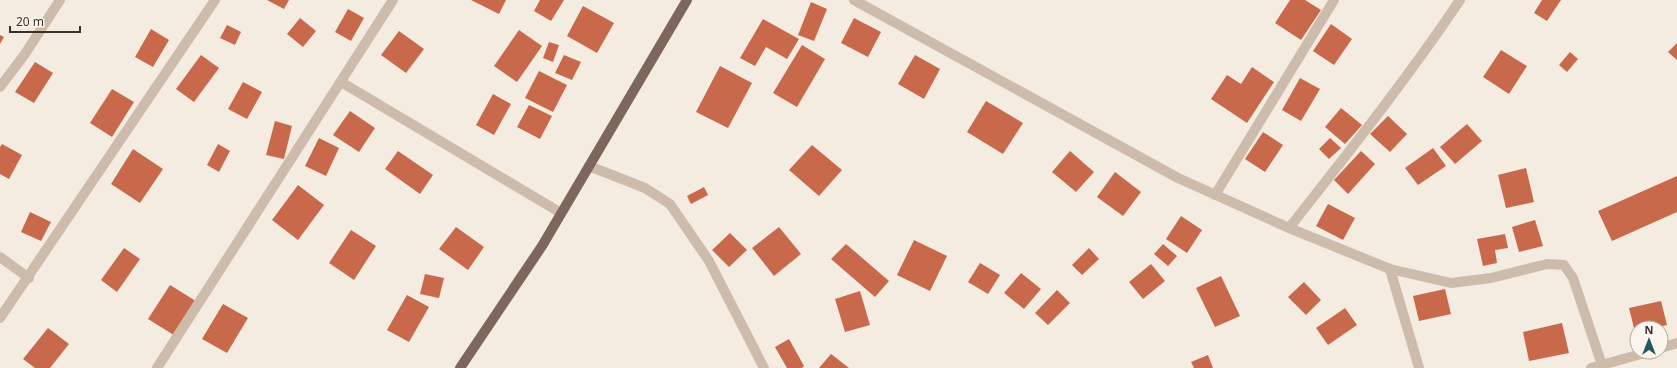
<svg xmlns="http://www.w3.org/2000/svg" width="1677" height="368" font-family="'Noto Sans',sans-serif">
  <rect width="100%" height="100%" fill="#f4ebe1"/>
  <g fill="#c8694b">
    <polygon points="267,0 289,0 284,9"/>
    <polygon points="471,0 506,0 499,14"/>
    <polygon points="540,0 564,0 551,21 534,11"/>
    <polygon points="1290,0 1305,0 1321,10 1301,40 1275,23"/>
    <polygon points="1542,0 1561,0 1547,21 1534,13"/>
    <polygon points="811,2 827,9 814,41 798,35"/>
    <polygon points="583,6 614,23 597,53 567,36"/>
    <polygon points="348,9 364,18 351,41 335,32"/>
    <polygon points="300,18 316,31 303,47 287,34"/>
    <polygon points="854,18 881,32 868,57 841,43"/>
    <polygon points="763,19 799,39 787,59 766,47 755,66 740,58"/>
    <polygon points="1331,24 1352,39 1334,65 1313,51"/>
    <polygon points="227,25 241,32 235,45 220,38"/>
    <polygon points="151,29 169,40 153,67 135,57"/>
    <polygon points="519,30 542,46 517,82 494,66"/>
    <polygon points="399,31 424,49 406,73 381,55"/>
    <polygon points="0,35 4,37 0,44"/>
    <polygon points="549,42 559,45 553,62 543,58"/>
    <polygon points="1677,43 1677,60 1668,52"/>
    <polygon points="802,45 825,59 797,107 773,93"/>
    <polygon points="1501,50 1527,66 1509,94 1483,77"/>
    <polygon points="1570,52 1578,59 1567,72 1559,65"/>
    <polygon points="201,55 219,68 194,102 176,89"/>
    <polygon points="564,55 581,62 572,80 555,73"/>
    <polygon points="915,55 940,69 924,99 898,84"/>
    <polygon points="35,62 53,73 34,103 15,92"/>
    <polygon points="720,66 752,83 728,128 696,112"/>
    <polygon points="1252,67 1274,82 1247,123 1211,99 1227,75 1241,84"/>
    <polygon points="539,71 567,85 553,112 525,98"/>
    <polygon points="1300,78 1320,89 1301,121 1282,110"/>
    <polygon points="243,82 262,92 247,119 228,109"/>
    <polygon points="112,89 134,102 112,137 90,123"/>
    <polygon points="493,94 511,104 494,135 476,125"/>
    <polygon points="986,101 1023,123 1003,154 967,132"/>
    <polygon points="529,105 552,116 540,139 517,127"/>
    <polygon points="1341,108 1362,125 1345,144 1325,127"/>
    <polygon points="350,111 375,128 359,152 333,135"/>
    <polygon points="1388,116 1407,134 1390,152 1370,134"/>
    <polygon points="275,121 292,126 284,159 266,155"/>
    <polygon points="1467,124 1482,141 1455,164 1440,147"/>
    <polygon points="1263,132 1283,145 1265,172 1245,159"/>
    <polygon points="319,138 339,148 326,176 305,166"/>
    <polygon points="1330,138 1341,148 1329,159 1319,149"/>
    <polygon points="2,144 22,155 9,179 0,174 0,147"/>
    <polygon points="218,144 230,151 219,172 207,165"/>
    <polygon points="812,145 842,170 819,196 789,170"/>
    <polygon points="1433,148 1446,166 1418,185 1405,168"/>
    <polygon points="133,149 163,169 140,203 111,184"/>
    <polygon points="398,151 433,175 420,194 385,169"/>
    <polygon points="1070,151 1094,172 1076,192 1052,172"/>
    <polygon points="1361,151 1375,164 1348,194 1334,180"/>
    <polygon points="1526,168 1534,202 1506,208 1498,175"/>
    <polygon points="1115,172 1141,192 1123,216 1097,197"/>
    <polygon points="1677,176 1677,212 1612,241 1598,211"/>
    <polygon points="298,185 324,205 298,240 272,220"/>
    <polygon points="704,187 708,195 691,204 687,196"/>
    <polygon points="1328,204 1355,218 1343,240 1316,226"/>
    <polygon points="30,212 51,222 41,241 21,232"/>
    <polygon points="1181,216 1202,230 1187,253 1166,239"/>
    <polygon points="1535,220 1543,246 1519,252 1512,227"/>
    <polygon points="456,227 484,247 468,270 439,249"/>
    <polygon points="779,227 801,254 774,276 752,248"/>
    <polygon points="351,230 376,246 354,280 329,263"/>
    <polygon points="730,233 747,250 729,267 712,250"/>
    <polygon points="1505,234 1508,248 1495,250 1497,263 1483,266 1477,239"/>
    <polygon points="914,240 947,256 930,291 897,275"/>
    <polygon points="846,244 889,281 875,297 831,259"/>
    <polygon points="1163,244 1177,256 1168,266 1154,254"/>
    <polygon points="124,248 140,259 117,292 101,280"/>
    <polygon points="1089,248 1099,259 1082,275 1072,265"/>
    <polygon points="980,263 1000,275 988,294 968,282"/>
    <polygon points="1151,264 1165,281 1143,299 1129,282"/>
    <polygon points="1021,273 1041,289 1024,309 1004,293"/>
    <polygon points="425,274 444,278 439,298 420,294"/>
    <polygon points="1221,276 1240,316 1215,327 1196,288"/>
    <polygon points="1304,282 1321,300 1306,315 1288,297"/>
    <polygon points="170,285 199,303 177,337 148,319"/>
    <polygon points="1445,289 1451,314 1419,321 1413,296"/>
    <polygon points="1057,290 1070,303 1048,325 1035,313"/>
    <polygon points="860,291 870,325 845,332 835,299"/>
    <polygon points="407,295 429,307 409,342 387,330"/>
    <polygon points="1661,301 1667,325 1653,328 1637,328 1637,332 1635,332 1629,308"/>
    <polygon points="223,304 248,318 227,353 202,339"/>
    <polygon points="1345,308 1357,325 1328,345 1316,328"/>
    <polygon points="1562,323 1569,353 1529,361 1523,332"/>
    <polygon points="48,328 69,344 50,368 35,368 23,359"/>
    <polygon points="789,339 804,366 802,368 787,368 775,347"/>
    <polygon points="831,354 849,368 819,368"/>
    <polygon points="1208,355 1213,368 1194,368 1191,362"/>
  </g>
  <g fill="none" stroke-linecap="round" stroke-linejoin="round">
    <g stroke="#cdbbac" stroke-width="10">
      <polyline points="854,0 1178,178 1289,228 1390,269 1451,283 1491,278 1547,264 1564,265 1573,278 1603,368"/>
      <polyline points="341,82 561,213"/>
      <polyline points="0,87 25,54 60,0"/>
      <polyline points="589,166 645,188 670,204 709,261 764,368"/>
      <polyline points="1215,195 1334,0"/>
      <path d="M1289,228c59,-75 118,-149 171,-228"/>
      <polyline points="0,257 29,278"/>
      <polyline points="1390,269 1419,368"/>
      <polyline points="0,318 215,0"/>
      <polyline points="1661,348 1677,343"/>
      <polyline points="157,368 393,0"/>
      <polyline points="1591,368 1648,352"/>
    </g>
    <polyline stroke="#7d675c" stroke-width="10" points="460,368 542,246 687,0"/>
  </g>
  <g transform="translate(1649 340)"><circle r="19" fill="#fbf5ee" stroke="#aea6a0"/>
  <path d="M0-3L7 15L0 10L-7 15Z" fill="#1f5a5e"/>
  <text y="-6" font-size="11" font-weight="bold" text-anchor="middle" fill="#3b302b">N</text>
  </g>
  <path d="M10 26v6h70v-6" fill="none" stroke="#3b302b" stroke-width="2"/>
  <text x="16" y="26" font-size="12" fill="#3b302b" stroke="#fbf5ee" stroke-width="3" paint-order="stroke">20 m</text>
</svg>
